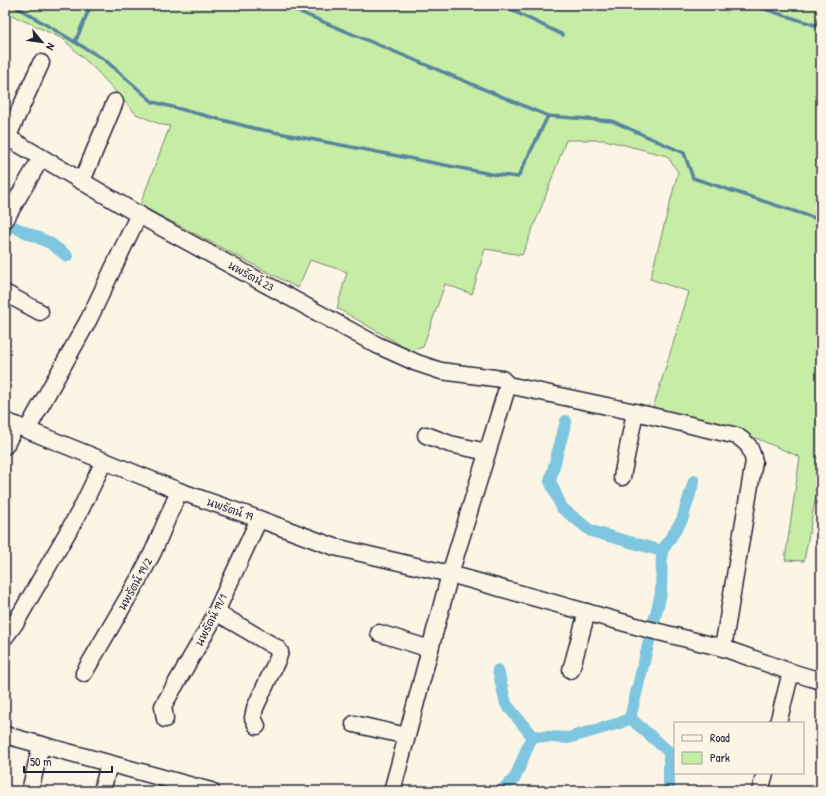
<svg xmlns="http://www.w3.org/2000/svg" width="826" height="796" font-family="'Patrick Hand','Playpen Sans Thai',sans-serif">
  <rect width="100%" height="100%" fill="#fcf5e5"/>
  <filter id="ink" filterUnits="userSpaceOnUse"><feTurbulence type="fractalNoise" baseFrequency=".025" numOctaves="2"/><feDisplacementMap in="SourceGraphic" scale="8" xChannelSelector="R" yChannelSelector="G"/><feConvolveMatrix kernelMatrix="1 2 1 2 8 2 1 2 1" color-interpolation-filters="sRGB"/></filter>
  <g filter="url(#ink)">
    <polygon fill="#c6eca6" stroke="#748770" points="5,5 821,5 821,469 804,561 785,560 800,457 746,434 653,408 689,292 650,279 678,172 667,156 605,140 566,140 543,203 522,255 485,249 472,294 445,284 423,347 411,351 337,308 347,272 310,260 298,288 140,205 170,126 162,125 136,114 97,71 63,39 5,12"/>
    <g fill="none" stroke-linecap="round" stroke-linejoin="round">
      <g stroke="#59849d" stroke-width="3.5">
        <polyline points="13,5 105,60 153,102 253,128 491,174 518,177 548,116 612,121 684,153 693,178 821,220"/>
        <polyline points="283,5 548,116"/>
        <polyline points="501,5 563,35"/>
        <polyline points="752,5 821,27"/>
        <polyline points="75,42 91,5"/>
      </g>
      <g stroke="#7ec6df" stroke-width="12">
        <polyline points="5,223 50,243 67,256"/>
        <polyline points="566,421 550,481 562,508 591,531 662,551 661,593 630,718"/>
        <polyline points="662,551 682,520 694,481"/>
        <polyline points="498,670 506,704 532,736 568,738 620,723 630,718 669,752 669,791"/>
        <polyline points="501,791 515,778 532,736"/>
      </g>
      <defs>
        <g id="minor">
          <path d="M5,136l141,83 231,126 40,18 24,8 61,8 6,6 127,27 102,24c13,9 13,11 17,25l-31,187"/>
          <polyline points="7,138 41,63"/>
          <polyline points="82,181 115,102"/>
          <polyline points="5,220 41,158"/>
          <polyline points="5,293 40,312"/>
          <polyline points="5,421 179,491 259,519 318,541 335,547 450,574 643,628 723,648 791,672 821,681"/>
          <polyline points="27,430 89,319 139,214"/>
          <polyline points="426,435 450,444 487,452"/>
          <polyline points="5,446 16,425"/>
          <polyline points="622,477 635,412"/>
          <polyline points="216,612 277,648 280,652 278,658 255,708 253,718 257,726"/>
          <polyline points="379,633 430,649"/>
          <polyline points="5,637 16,622 81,509 104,461"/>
          <polyline points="571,670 587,612"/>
          <polyline points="84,673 141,575 153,552 179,491"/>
          <polyline points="165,719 163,706 210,625 259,519"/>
          <polyline points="778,723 791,672"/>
          <polyline points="354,724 407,736"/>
          <polyline points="5,735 211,791"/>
          <polyline points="30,791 41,745"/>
          <polyline points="102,791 109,764"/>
          <polyline points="392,791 407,736 450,574 508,385"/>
          <polyline points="760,791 765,773"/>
        </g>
      </defs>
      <use href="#minor" stroke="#22223b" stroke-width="19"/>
      <use href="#minor" stroke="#fcf5e5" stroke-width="16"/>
    </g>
  </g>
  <g text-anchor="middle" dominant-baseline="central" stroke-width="3.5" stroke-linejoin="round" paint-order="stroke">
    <g font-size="11" fill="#22223b" stroke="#fcf5e5">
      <text transform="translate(251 276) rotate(29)">นพรัตน์ 23</text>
      <text transform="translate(230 509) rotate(19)">นพรัตน์ 19</text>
      <text transform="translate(135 584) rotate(-61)">นพรัตน์ 19/2</text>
      <text transform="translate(211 620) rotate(-63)">นพรัตน์ 19/1</text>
    </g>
  </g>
  <rect width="826" height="796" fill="none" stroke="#fcf5e5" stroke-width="20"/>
  <rect x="10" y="10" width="806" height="776" fill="none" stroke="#22223b" stroke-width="1.5" filter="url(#ink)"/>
  <rect x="674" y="722" width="130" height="52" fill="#fcf5e5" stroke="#a5a1a1"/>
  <rect x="682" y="735" width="20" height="6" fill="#fcf5e5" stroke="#a5a1a1"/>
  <text x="710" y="742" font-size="12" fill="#22223b">Road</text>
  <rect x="682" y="752" width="20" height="12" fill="#c6eca6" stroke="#a5a1a1"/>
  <text x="710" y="762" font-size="12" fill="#22223b">Park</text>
  <g transform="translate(42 42) rotate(119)" stroke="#fcf5e5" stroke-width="3" paint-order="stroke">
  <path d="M0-3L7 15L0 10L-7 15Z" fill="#22223b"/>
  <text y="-6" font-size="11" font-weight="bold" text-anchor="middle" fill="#22223b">N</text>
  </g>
  <path d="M24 766v6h88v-6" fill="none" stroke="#22223b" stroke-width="2"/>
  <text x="30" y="766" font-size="12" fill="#22223b" stroke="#fcf5e5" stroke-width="3" paint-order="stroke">50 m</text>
</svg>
